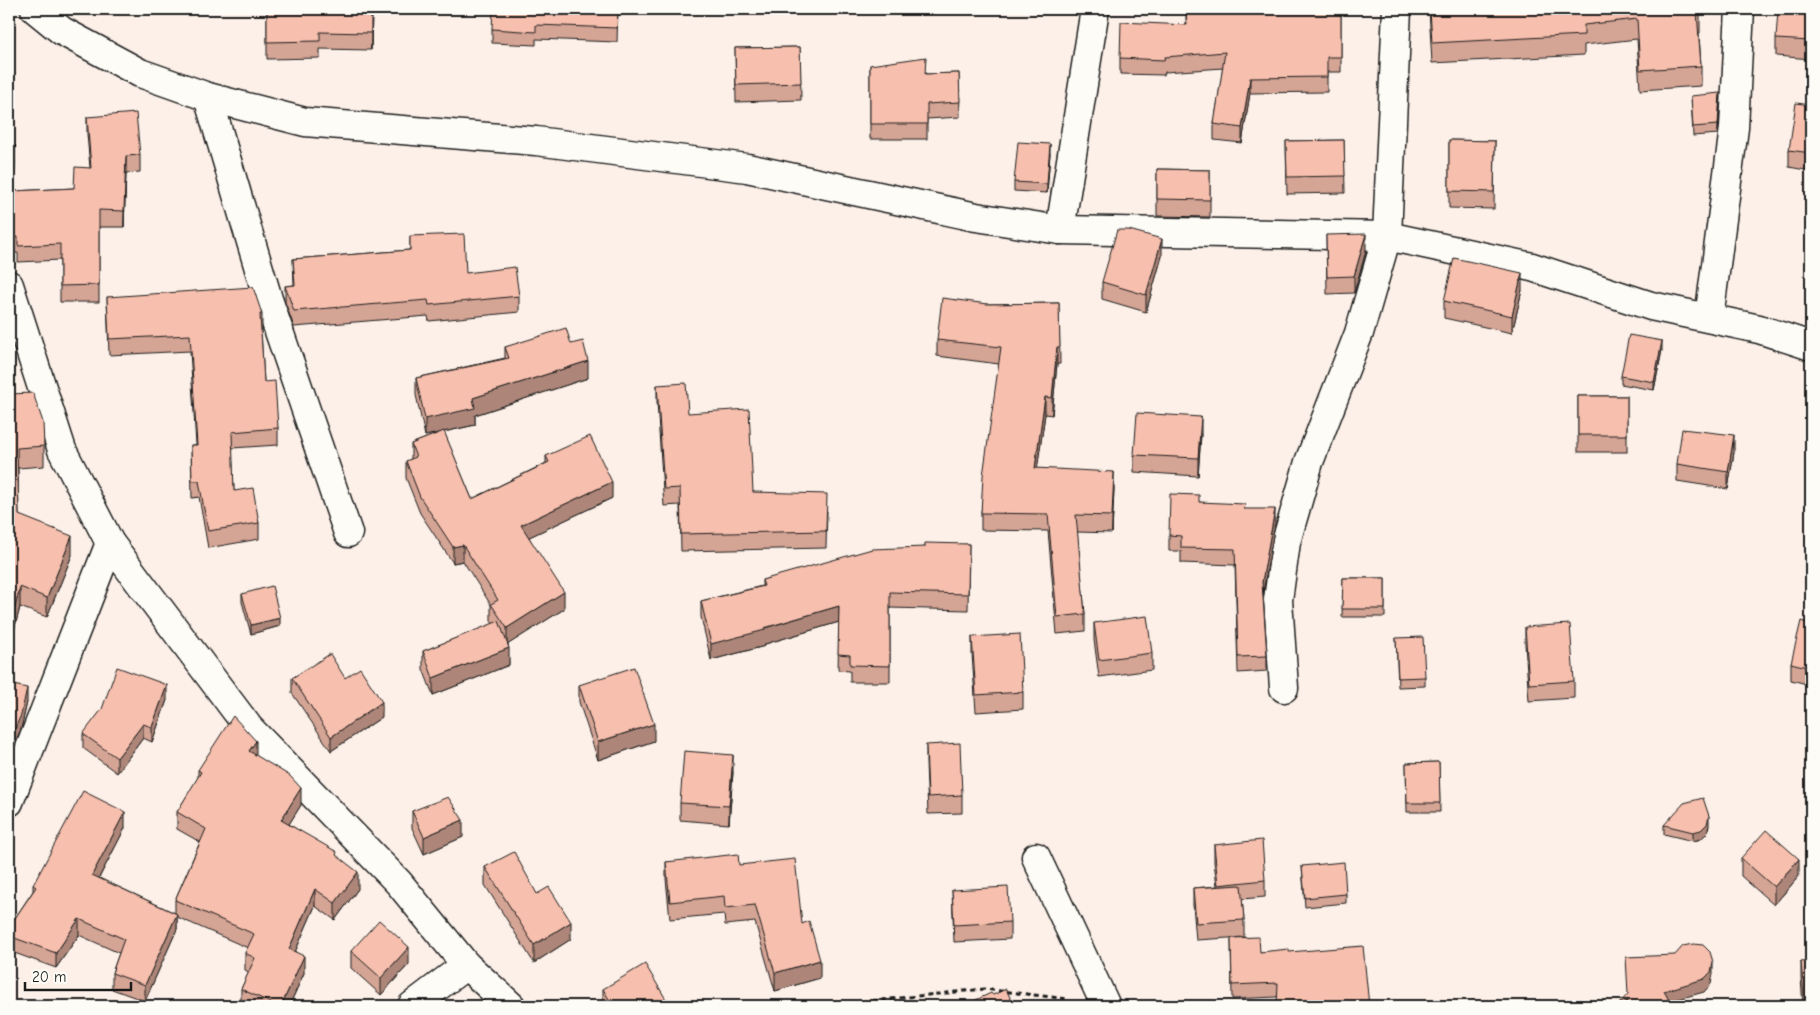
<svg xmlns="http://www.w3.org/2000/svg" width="1820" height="1015" font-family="'Comic Neue',sans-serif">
  <rect width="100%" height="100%" fill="#fcf0e8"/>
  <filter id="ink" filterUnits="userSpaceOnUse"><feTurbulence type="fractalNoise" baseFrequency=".02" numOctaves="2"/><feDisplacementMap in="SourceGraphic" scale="10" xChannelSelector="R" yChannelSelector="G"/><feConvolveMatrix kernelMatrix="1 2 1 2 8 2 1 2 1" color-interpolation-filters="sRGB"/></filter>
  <g filter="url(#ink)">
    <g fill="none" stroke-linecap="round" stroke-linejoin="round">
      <defs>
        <g id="minor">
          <polyline points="35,9 62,31 140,73 208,97 305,122 536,141 747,168 976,217 1060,230 1387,236 1532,267 1651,306 1759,329 1811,346"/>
          <polyline points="208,97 268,299 348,533"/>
          <polyline points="1060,230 1095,9"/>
          <polyline points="9,285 62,450 110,543 249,728 399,883 466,965 511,1006"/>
          <polyline points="1709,318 1734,128 1740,9"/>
          <polyline points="1284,688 1278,600 1286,542 1309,462 1359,333 1387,236 1397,9"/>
          <polyline points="9,802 110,543"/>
          <polyline points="1036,857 1106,1006"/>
          <polyline points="412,1006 466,965"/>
        </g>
      </defs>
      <use href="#minor" stroke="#1c1c1c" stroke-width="31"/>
      <polyline stroke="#1c1c1c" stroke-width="3" stroke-dasharray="5 4" stroke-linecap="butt" points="856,1006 862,1002 984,989 1068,999"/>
      <use href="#minor" stroke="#fdfcf7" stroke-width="28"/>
    </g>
    <g fill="#d4a495" stroke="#1c1c1c">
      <polygon points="267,9 372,9 371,50 320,49 320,58 267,59"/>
      <polygon points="618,9 617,42 536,39 536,45 492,43 492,29"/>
      <polygon points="1341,9 1341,72 1327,72 1327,92 1250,93 1242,143 1214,140 1214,124 1223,68 1165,72 1164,75 1120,74 1120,58 1186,25 1186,12"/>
      <polygon points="1429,9 1700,9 1700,33 1699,33 1701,66 1701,86 1640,90 1637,39 1584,45 1584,55 1432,63"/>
      <polygon points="1811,12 1811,59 1776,56 1776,39"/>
      <polygon points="800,47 801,100 736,102 735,48"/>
      <polygon points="870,65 926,74 959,73 960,117 927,119 927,139 870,139"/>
      <polygon points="1691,96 1720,101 1718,134 1693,136"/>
      <polygon points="1811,105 1811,171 1789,167 1789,150"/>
      <polygon points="87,117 140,155 140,172 126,173 124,227 99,227 99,302 60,302 60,260 18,262 18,253 9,253 9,144 15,161 14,191 74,188 90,168 87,134"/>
      <polygon points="1344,140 1345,193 1287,194 1286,141"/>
      <polygon points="1449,140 1495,141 1494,209 1449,208"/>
      <polygon points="1050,153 1047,193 1014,191 1014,182"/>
      <polygon points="1157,169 1210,170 1210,217 1157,216"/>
      <polygon points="1326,235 1366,251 1354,293 1327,294"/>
      <polygon points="410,236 466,273 519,296 519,312 429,321 428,316 294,327 285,302 285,286 294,285 293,259 410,250"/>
      <polygon points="1162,256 1146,312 1102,299 1102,282"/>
      <polygon points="1522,290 1512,333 1444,318 1444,301"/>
      <polygon points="107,297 262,314 262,330 261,330 264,382 278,428 278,445 232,448 234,491 259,523 259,539 208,548 199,497 192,498 191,445 196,445 190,351 109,355"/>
      <polygon points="1059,303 1060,364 1057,364 1052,415 1045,414 1037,468 1114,488 1112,533 1077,532 1085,614 1085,631 1057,634 1048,531 981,530 981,513 999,364 937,356 937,340 988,304"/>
      <polygon points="571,344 588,378 475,415 475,425 444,432 472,499 546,463 546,456 612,498 529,537 564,609 508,644 509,665 433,695 423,669 423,651 493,624 491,621 491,605 463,561 453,563 420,513 406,478 406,461 411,459 411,444 439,433 425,436 416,395 416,378 505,358 505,347"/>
      <polygon points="1662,350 1654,390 1621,384 1621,376"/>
      <polygon points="657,385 688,413 753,492 827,511 826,548 681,551 680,505 664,506 657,402"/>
      <polygon points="9,394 44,446 44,466 18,468 19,515 72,555 47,617 20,607 9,649"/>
      <rect x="1578" y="396" width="49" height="56"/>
      <polygon points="1201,434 1198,476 1134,472 1134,455"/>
      <polygon points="1734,452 1728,489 1677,481 1677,464"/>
      <polygon points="1199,502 1245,509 1275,524 1263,594 1267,656 1267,671 1238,673 1235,565 1181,563 1181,551 1169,551 1169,535"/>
      <polygon points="969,544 968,610 890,608 890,682 850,682 850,671 838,670 839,622 765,644 765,646 711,660 701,617 701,601 762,586 762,580 925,547"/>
      <polygon points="1343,578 1385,578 1385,617 1342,617"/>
      <polygon points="242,594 280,626 251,634 242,602"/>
      <polygon points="1094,623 1152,653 1152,670 1099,677 1094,640"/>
      <polygon points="1811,624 1811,685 1791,680 1791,663"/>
      <polygon points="1525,627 1574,681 1574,698 1529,701 1525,644"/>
      <polygon points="972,637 1023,692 1023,709 976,712 972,654"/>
      <polygon points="1396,638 1425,677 1425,686 1398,687"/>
      <polygon points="292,678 382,717 331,751 292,693"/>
      <polygon points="9,684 27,702 21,729 11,751 9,751"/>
      <polygon points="579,685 654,741 598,760 579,702"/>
      <polygon points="167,700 152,742 143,738 117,773 83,748 83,734"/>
      <polygon points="926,745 962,795 962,813 928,814 926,762"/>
      <polygon points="256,755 301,805 289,824 337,857 358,889 335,920 315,906 295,952 304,973 289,1006 241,1006 241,989 249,972 245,970 245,953 248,948 177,917 177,929 145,1001 112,989 112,973 119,953 79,935 56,968 9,951 9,927 33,891 33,885 125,828 99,878 175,913 175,900 200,842 177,829 177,812 198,778 198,770"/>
      <polygon points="1439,762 1440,812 1407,812 1406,763"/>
      <polygon points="733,772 729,824 680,820 680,803"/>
      <polygon points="412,811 463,837 424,854 412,828"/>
      <polygon points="1664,825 1709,825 1707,833 1701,839 1693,841 1664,834"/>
      <polygon points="1214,845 1265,880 1265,897 1242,899 1244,920 1244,937 1196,940 1193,905 1193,888 1217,886 1214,862"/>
      <polygon points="1741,858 1799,876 1774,905 1741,876"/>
      <polygon points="666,862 739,865 802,924 820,978 775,991 755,922 725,925 724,914 670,919 666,879"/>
      <polygon points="1302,866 1346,894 1346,903 1305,907"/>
      <polygon points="485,867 537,894 571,939 534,963 485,885"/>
      <polygon points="952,890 1010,922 1010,939 954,942"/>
      <polygon points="1231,938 1260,952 1289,952 1277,997 1232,999"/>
      <polygon points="351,951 409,964 381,995 351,968"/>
      <polygon points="1801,962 1811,1006 1803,1006 1801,979"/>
      <polygon points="603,989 670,1006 603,1006"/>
    </g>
    <g fill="#ad8679" stroke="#1c1c1c">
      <polygon points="371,9 372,9 371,50"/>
      <polygon points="1250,78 1250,93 1242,143 1242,128"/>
      <polygon points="1720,93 1720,101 1718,134 1718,125"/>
      <polygon points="1050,144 1050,153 1047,193 1047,184"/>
      <polygon points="15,145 15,161 13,207 13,191"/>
      <polygon points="126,156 126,173 124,227 124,211"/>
      <polygon points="1366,234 1366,251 1354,293 1354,276"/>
      <polygon points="1162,239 1162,256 1146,312 1146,295"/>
      <polygon points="1522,273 1522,290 1512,333 1512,316"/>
      <polygon points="1662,341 1662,350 1654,390 1654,382"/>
      <polygon points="1057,347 1057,364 1052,415 1052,398"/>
      <polygon points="588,361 588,378 475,415 475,425 425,436 425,419 473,398"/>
      <polygon points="1045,397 1045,414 1035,485 1035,468"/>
      <polygon points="1201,417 1201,434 1198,476 1198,458"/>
      <polygon points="1734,435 1734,452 1728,489 1728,472"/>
      <polygon points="1114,472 1114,488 1112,533 1112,516"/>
      <polygon points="612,482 612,498 521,541 521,525"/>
      <polygon points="1275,509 1275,524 1262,598 1262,582"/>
      <polygon points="72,536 72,555 47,617 47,598"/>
      <polygon points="463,545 463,561 453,563 453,547"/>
      <polygon points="20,587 20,607 9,649 9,630"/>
      <polygon points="564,592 564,609 507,645 507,628"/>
      <polygon points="839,606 839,622 765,644 765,646 711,660 711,644"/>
      <polygon points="280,618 280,626 251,634 251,625"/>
      <polygon points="509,648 509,665 433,695 433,678"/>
      <polygon points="167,685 167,700 152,742 152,727"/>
      <polygon points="27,688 27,702 21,729 11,751 11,737"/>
      <polygon points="382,702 382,717 331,751 331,737"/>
      <polygon points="143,724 143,738 117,773 117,758"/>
      <polygon points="654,724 654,741 598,760 598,742"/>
      <polygon points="256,741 256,758 249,751"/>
      <polygon points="733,755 733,772 729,824 729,806"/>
      <polygon points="301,788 301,805 281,837 281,820"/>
      <polygon points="125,812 125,828 92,891 92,875"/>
      <polygon points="1709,816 1709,825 1707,833 1701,839 1693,841 1693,832"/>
      <polygon points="463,820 463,837 424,854 424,837"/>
      <polygon points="1799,859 1799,876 1774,905 1774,887"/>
      <polygon points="358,872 358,889 335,920 335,903"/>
      <polygon points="315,889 315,906 289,966 289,949"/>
      <polygon points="177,914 177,929 145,1001 145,985"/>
      <polygon points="79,919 79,935 56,968 56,953"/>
      <polygon points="571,922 571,939 534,963 534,945"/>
      <polygon points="409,947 409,964 381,995 381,978"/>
      <polygon points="304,956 304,973 289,1006 281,1006"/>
      <polygon points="820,960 820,978 775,991 775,973"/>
      <polygon points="1713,962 1713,974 1711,984 1704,992 1664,1003 1664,991"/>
      <polygon points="1628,1001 1628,1006 1619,1006 1619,1004"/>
    </g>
    <g fill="#f7bfad" stroke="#1c1c1c">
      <polygon points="267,9 371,9 371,33 320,32 320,41 267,42"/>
      <polygon points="493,9 618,9 617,28 536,25 536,32 492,29"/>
      <polygon points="1238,9 1341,9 1341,57 1327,57 1327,77 1250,78 1242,128 1214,124 1225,52 1165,57 1164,60 1120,58 1121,22 1187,25 1186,12"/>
      <polygon points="1430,9 1700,9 1700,12 1697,12 1701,66 1640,70 1637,19 1584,25 1584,35 1432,43"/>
      <polygon points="1778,10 1811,12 1811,41 1776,39"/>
      <polygon points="800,47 801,83 736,85 735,48"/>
      <polygon points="926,57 925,74 959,73 960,102 927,104 927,124 870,124 870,65"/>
      <polygon points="1720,93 1718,125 1693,127 1691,96"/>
      <polygon points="1796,103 1811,105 1811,153 1789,150"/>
      <polygon points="136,113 140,155 126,156 124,211 99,210 99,285 60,286 60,244 18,246 18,237 9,237 9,144 15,145 13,191 74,188 75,167 91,168 87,117"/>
      <polygon points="1344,140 1345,176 1287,177 1286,141"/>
      <polygon points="1449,140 1495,141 1494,192 1449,191"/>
      <polygon points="1018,142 1050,144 1047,184 1014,182"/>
      <polygon points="1157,169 1210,170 1210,200 1157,199"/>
      <polygon points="1117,230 1129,230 1162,239 1146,295 1102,282"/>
      <polygon points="464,234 466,273 515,267 519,296 429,305 428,300 294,311 285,286 295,285 293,259 410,250 410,236"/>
      <polygon points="1366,234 1354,276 1327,277 1326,235"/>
      <polygon points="1454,258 1522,273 1512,316 1444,301"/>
      <polygon points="253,287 262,314 260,314 264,382 275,381 278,428 232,432 234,491 253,488 259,523 208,531 199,481 192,481 191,445 197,445 190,335 109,339 107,297"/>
      <polygon points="942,298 988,304 1059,303 1060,347 1057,347 1052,398 1045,397 1035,468 1114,472 1112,516 1076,515 1085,614 1057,617 1048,514 981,513 983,476 1001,347 937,340"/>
      <polygon points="566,328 571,344 583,341 588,361 473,398 475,408 425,419 416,378 509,358 505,347"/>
      <polygon points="1629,335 1662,341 1654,382 1621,376"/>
      <polygon points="686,383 688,413 749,409 753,492 827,494 826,531 681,534 680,488 664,489 657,385"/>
      <polygon points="33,393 43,422 44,446 17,448 19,515 72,536 47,598 20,587 9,630 9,394"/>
      <rect x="1578" y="396" width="49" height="39"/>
      <polygon points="1137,413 1201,417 1198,458 1134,455"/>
      <polygon points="1682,429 1734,435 1728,472 1677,464"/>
      <polygon points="444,431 472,499 549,462 546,456 590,436 612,482 521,525 564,592 507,628 491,604 498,600 463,545 453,547 420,497 406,461 416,457 411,444"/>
      <polygon points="1170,494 1199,495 1199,502 1245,504 1244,509 1275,509 1262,582 1267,656 1238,657 1235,549 1181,548 1181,536 1169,535"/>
      <polygon points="925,543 969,544 968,594 890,592 890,666 850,665 850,655 838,654 839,606 764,628 765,630 711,644 701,601 764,586 762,580 872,549 925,547"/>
      <polygon points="1343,578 1385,578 1385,609 1342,609"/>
      <polygon points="272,586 280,618 251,625 242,594"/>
      <polygon points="1147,616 1152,653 1099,660 1094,623"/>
      <polygon points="499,621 509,648 433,678 423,651"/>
      <polygon points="1801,621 1811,624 1811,668 1791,663"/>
      <polygon points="1570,624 1574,681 1529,684 1525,627"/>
      <polygon points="1020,634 1023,692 976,695 972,637"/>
      <polygon points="1423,637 1425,677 1398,678 1396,638"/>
      <polygon points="330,654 345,678 360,668 382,702 331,737 292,678"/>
      <polygon points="117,667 167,685 152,727 143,724 117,758 83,734 102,709"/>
      <polygon points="634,667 654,724 598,742 579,685"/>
      <polygon points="9,684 27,688 21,715 11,737 9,737"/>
      <polygon points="233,716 256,741 249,751 290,776 301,788 281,820 337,852 336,855 358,872 335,903 315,889 289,949 304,956 281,1006 278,1006 241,989 255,958 245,953 254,934 175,900 206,829 177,812 201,772 198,770"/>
      <polygon points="960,743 962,795 928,797 926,745"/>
      <polygon points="684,751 733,755 729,806 680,803"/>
      <polygon points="1439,762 1440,803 1407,803 1406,763"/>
      <polygon points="83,791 125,812 92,875 177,914 145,985 112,973 124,939 79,919 56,953 9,936 9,927 36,887 33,885"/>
      <polygon points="448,797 463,820 424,837 412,811"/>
      <polygon points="1703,798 1709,816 1707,824 1701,830 1693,832 1664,825 1684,803"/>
      <polygon points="1766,830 1799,859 1774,887 1741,858"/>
      <polygon points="1262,840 1265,880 1218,885 1214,845"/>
      <polygon points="514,852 537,894 549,887 571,922 534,945 485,867"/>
      <polygon points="738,854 739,865 795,859 802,924 809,921 820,960 775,973 755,905 725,908 724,896 670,902 666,862"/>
      <polygon points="1344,862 1346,894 1305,898 1302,866"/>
      <polygon points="1241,885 1244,920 1196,923 1193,888"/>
      <polygon points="1008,887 1010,922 954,925 952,890"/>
      <polygon points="379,920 409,947 381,978 351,951"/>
      <polygon points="1259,937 1260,952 1289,949 1289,952 1363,946 1369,1006 1277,1006 1278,983 1232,985 1231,938"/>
      <polygon points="1693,944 1703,945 1710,952 1713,962 1711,972 1704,979 1664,991 1672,1006 1628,1006 1628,1001 1619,1004 1628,994 1626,957 1675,955 1683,946"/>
      <polygon points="1811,961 1811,1006 1805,1006 1801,962"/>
      <polygon points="645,964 670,1006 613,1006 603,989"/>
      <polygon points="1006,989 1014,1006 963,1006 991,993 993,995"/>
    </g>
  </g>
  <rect width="1820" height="1015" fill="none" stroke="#fdfcf7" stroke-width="30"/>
  <rect x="15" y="15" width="1790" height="985" fill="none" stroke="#1c1c1c" stroke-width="2" filter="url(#ink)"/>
  <path d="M25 982v8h106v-8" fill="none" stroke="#1c1c1c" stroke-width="2.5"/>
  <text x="32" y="982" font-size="15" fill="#1c1c1c" stroke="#fdfcf7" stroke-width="4" paint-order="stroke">20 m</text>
</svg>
